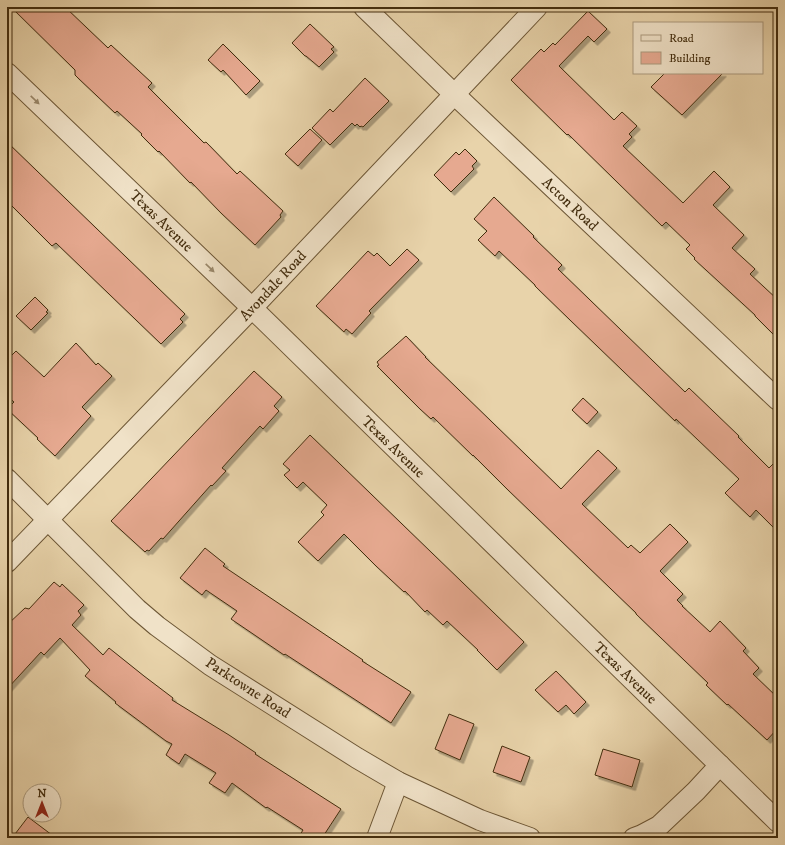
<svg xmlns="http://www.w3.org/2000/svg" width="785" height="845" font-family="'IM FELL DW Pica',serif">
  <defs>
    <filter id="shadow"><feDropShadow dx="3.5" dy="3.5" stdDeviation="0" flood-color="#0004"/></filter>
  </defs>
  <rect width="100%" height="100%" fill="#e8d3aa"/>
  <filter id="stains"><feTurbulence type="fractalNoise" baseFrequency=".005" numOctaves="4"/><feColorMatrix values="0 0 0 0 .2 0 0 0 0 .09 0 0 0 0 .02 0 0 0 .5 -.17"/></filter>
  <radialGradient id="worn" r=".72"><stop offset=".6" stop-color="#630" stop-opacity="0"/><stop offset="1" stop-color="#630" stop-opacity=".3"/></radialGradient>
  <g fill="#e6a990" stroke="#432d0e" filter="url(#shadow)">
    <polygon points="11,7 65,7 108,48 111,45 152,83 148,87 204,143 206,142 237,174 240,171 283,211 280,215 281,217 255,245 221,213 191,182 190,183 159,151 158,152 141,135 142,134 117,111 115,113 78,78 75,75 75,70"/>
    <polygon points="588,11 607,29 594,42 588,36 559,66 614,120 622,112 637,126 629,134 632,137 623,146 683,203 714,171 730,187 713,205 744,235 732,248 755,269 750,274 778,300 778,339 755,316 755,315 694,259 695,258 686,249 690,245 666,222 662,226 568,134 567,135 511,80 541,49 544,52 553,43 555,45"/>
    <polygon points="310,24 334,47 331,49 334,52 319,67 306,56 305,56 292,43"/>
    <polygon points="223,44 260,81 246,95 223,70 221,72 208,60"/>
    <polygon points="665,73 723,73 682,115 651,87"/>
    <polygon points="365,78 389,101 363,127 361,126 360,127 357,124 355,126 352,123 330,145 312,128 330,109 333,112"/>
    <polygon points="310,129 322,140 298,166 285,154"/>
    <polygon points="7,142 185,314 180,319 183,322 161,344 56,243 52,246 7,201"/>
    <polygon points="465,149 477,161 472,166 474,169 451,192 434,175 456,152 459,155"/>
    <polygon points="494,197 534,236 533,237 562,265 558,269 685,392 689,388 739,436 738,437 769,468 778,459 778,532 756,510 750,517 725,493 739,479 676,419 675,421 570,320 535,286 535,285 499,251 495,256 478,240 487,231 474,219"/>
    <polygon points="407,249 419,260 369,311 371,313 352,334 346,329 344,332 316,306 368,251 374,256 377,253 390,266"/>
    <polygon points="35,297 48,310 46,312 48,313 31,330 16,316"/>
    <polygon points="406,336 426,357 425,357 561,489 598,450 617,468 582,504 628,548 631,545 640,553 670,524 688,542 660,571 683,594 677,600 683,606 682,606 710,632 720,621 746,648 743,651 759,668 753,674 778,698 778,728 767,740 728,704 727,705 706,685 708,683 636,614 636,613 507,489 473,455 473,456 433,417 431,419 420,409 377,366 379,365 377,362"/>
    <polygon points="76,343 96,365 98,363 112,376 82,407 91,416 55,456 37,439 38,438 7,409 14,402 7,396 7,360 16,351 44,377"/>
    <polygon points="254,371 282,397 274,406 279,411 263,429 260,426 222,468 226,471 212,486 211,485 163,539 161,538 149,551 147,550 145,552 111,521"/>
    <polygon points="583,398 598,412 587,424 572,410"/>
    <polygon points="310,435 524,642 497,670 477,650 478,650 447,621 443,625 427,610 425,612 405,591 404,592 376,566 344,534 318,561 298,542 324,515 321,512 327,505 303,482 297,488 284,475 290,470 283,464"/>
    <polygon points="205,548 225,564 223,566 363,660 362,661 411,692 391,723 285,654 284,655 231,619 237,611 206,590 202,595 180,578"/>
    <polygon points="54,582 60,587 62,584 84,605 78,611 81,615 72,625 103,655 109,648 144,676 173,698 172,700 229,735 256,753 255,754 341,809 322,838 298,838 303,830 267,807 266,808 232,783 225,793 209,783 216,773 185,754 179,764 166,755 172,744 166,741 115,703 116,702 85,676 90,670 60,638 44,655 41,652 7,689 7,625 25,608 29,609"/>
    <polygon points="556,671 586,702 574,714 566,705 558,712 535,690"/>
    <polygon points="449,714 474,724 460,760 435,749"/>
    <polygon points="502,746 530,757 521,782 493,772"/>
    <polygon points="603,749 640,760 632,787 595,775"/>
    <polygon points="28,817 56,838 12,838"/>
  </g>
  <g fill="none" stroke-linecap="round" stroke-linejoin="round">
    <defs>
      <g id="minor">
        <polyline points="364,7 454,94 778,400"/>
        <polyline points="7,73 252,308 778,822"/>
        <polyline points="7,479 137,609 157,626 210,665 357,758 398,782 480,820 530,838"/>
        <polyline points="7,562 252,308 537,7"/>
        <polyline points="377,838 398,782"/>
        <polyline points="634,838 642,835 659,826 696,791 720,765"/>
      </g>
    </defs>
    <use href="#minor" stroke="#6c5635" stroke-width="22"/>
    <use href="#minor" stroke="#f0e2c8" stroke-width="20"/>
  </g>
  <defs><path id="oneway-solid" d="M-6-.8H1V-3.2L6.5 0L1 3.2V.8H-6Z"/></defs>
  <g fill="#9a886b">
    <use href="#oneway-solid" transform="translate(35 100) rotate(44)"/>
    <use href="#oneway-solid" transform="translate(210 268) rotate(44)"/>
  </g>
  <g text-anchor="middle" dominant-baseline="central" stroke-width="3.5" stroke-linejoin="round" paint-order="stroke">
    <g font-size="15" fill="#432d0e" stroke="#f0e2c8">
      <text transform="translate(570 204) rotate(43)">Acton Road</text>
      <text transform="translate(161 221) rotate(44)">Texas Avenue</text>
      <text transform="translate(273 286) rotate(-47)">Avondale Road</text>
      <text transform="translate(393 447) rotate(44)">Texas Avenue</text>
      <text transform="translate(625 673) rotate(44)">Texas Avenue</text>
      <text transform="translate(248 688) rotate(33)">Parktowne Road</text>
    </g>
  </g>
  <rect width="785" height="845" fill="none" stroke="#e8d3aa" stroke-width="24"/>
  <rect x="8" y="8" width="769" height="829" fill="none" stroke="#432d0e" stroke-width="2"/>
  <rect x="12" y="12" width="761" height="821" fill="none" stroke="#432d0e"/>
  <rect x="633" y="22" width="130" height="52" fill="#f0e2c8" stroke="#ab9a7e"/>
  <rect x="641" y="35" width="20" height="6" fill="#f0e2c8" stroke="#ab9a7e"/>
  <text x="669" y="42" font-size="12" fill="#432d0e">Road</text>
  <rect x="641" y="52" width="20" height="12" fill="#e6a990" stroke="#ab9a7e"/>
  <text x="669" y="62" font-size="12" fill="#432d0e">Building</text>
  <g transform="translate(42 803)"><circle r="19" fill="#f0e2c8" stroke="#ab9a7e"/>
  <path d="M0-3L7 15L0 10L-7 15Z" fill="#8f2418"/>
  <text y="-6" font-size="11" font-weight="bold" text-anchor="middle" fill="#432d0e">N</text>
  </g>
  <rect width="100%" height="100%" filter="url(#stains)"/>
  <rect width="100%" height="100%" fill="url(#worn)"/>
</svg>
